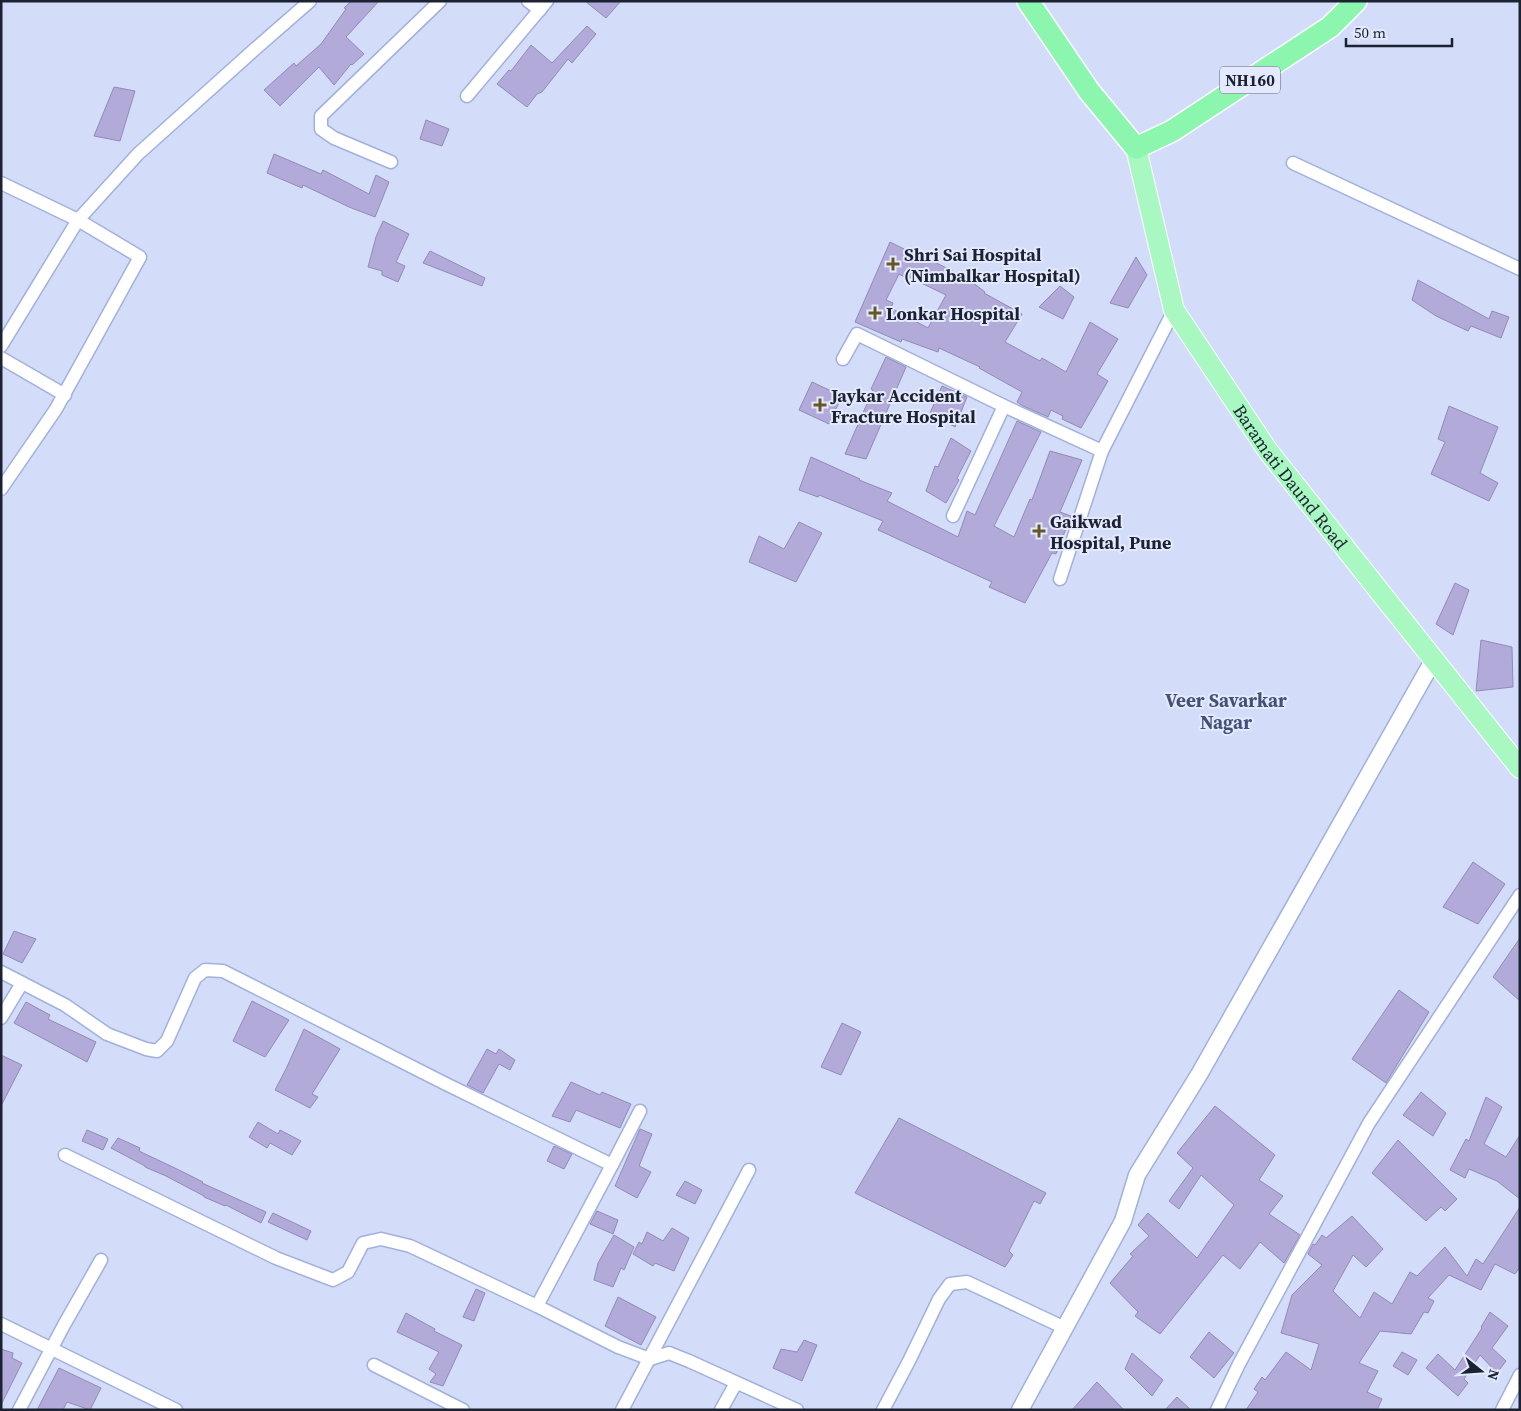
<svg xmlns="http://www.w3.org/2000/svg" width="1521" height="1411" font-family="'Source Serif 4',serif">
  <rect width="100%" height="100%" fill="#d3ddf9"/>
  <g fill="#b2abda" stroke="#918ab7" fill-rule="evenodd">
    <polygon points="351,1 379,1 346,37 364,54 352,65 351,64 334,85 319,67 280,106 264,90 294,63 296,66 321,44 346,9 344,8"/>
    <polygon points="585,1 621,1 606,18"/>
    <polygon points="587,26 596,34 572,63 568,59 542,92 537,94 527,107 497,84 509,70 511,71 531,45 552,63"/>
    <polygon points="114,87 135,91 120,141 94,136"/>
    <polygon points="426,120 449,129 442,146 420,139"/>
    <polygon points="274,154 321,174 323,170 369,194 376,175 389,182 375,217 349,207 303,185 302,188 267,173"/>
    <polygon points="383,221 409,234 396,262 405,266 398,282 382,275 382,271 368,267 376,237"/>
    <path d="M890,242l16,8 -1,12 18,-6 35,18 1,-2 26,20 -1,1 38,21 -17,28 35,19 2,-3 24,14 24,-50 28,17 -21,35 11,7 -27,47 -19,-9 1,-3 -12,-6 -3,7 -25,-11 -6,-4 5,-10 -43,-24 1,-1 -41,-19 -1,4 -36,-13 -1,3 -46,-20zM899,274l9,5 1,-2 37,18 -18,33 -37,-20 2,-5 -7,-3z"/>
    <polygon points="430,251 485,278 482,286 423,263"/>
    <polygon points="1136,257 1147,275 1128,308 1110,303"/>
    <polygon points="1418,280 1489,319 1492,311 1509,317 1501,338 1471,326 1468,331 1436,316 1412,300"/>
    <polygon points="1060,286 1074,297 1063,319 1039,307"/>
    <polygon points="886,357 906,367 893,397 866,459 845,454 873,390 871,389"/>
    <polygon points="812,382 842,396 829,424 799,410"/>
    <polygon points="942,386 967,397 955,427 930,413"/>
    <polygon points="1449,406 1498,427 1480,473 1498,483 1489,501 1431,474 1445,442 1438,439"/>
    <polygon points="1017,421 1041,432 994,526 1014,537 1030,499 1032,500 1050,451 1082,460 1060,512 1071,516 1056,554 1052,553 1025,603 989,587 992,582 878,530 883,521 819,495 818,497 799,490 811,457 860,479 859,480 892,493 887,501 958,537 967,511 975,515"/>
    <polygon points="951,438 971,451 957,478 959,480 946,503 926,491 935,466 938,467"/>
    <polygon points="799,522 822,533 796,582 749,562 759,536 784,549"/>
    <polygon points="1455,583 1469,590 1453,635 1436,624"/>
    <polygon points="1481,640 1512,647 1513,687 1476,691"/>
    <polygon points="1473,862 1505,884 1478,924 1443,907"/>
    <polygon points="14,931 36,939 22,963 3,954"/>
    <polygon points="1520,938 1520,1001 1493,977"/>
    <polygon points="1399,990 1429,1012 1386,1083 1352,1059"/>
    <polygon points="252,1001 289,1020 265,1057 233,1041"/>
    <polygon points="26,1002 50,1015 48,1019 96,1042 87,1062 14,1023"/>
    <polygon points="842,1023 861,1032 841,1075 821,1067"/>
    <polygon points="304,1029 340,1049 312,1094 318,1097 310,1108 275,1090 286,1069"/>
    <polygon points="487,1049 496,1054 499,1049 515,1060 510,1070 499,1064 483,1093 467,1085"/>
    <polygon points="1,1055 22,1065 1,1106"/>
    <polygon points="571,1082 600,1095 602,1092 631,1104 620,1128 576,1110 570,1122 552,1116"/>
    <polygon points="1421,1092 1446,1113 1433,1136 1403,1115"/>
    <polygon points="1486,1097 1502,1107 1484,1144 1506,1157 1520,1135 1520,1199 1497,1181 1469,1169 1465,1178 1450,1170 1466,1139 1469,1141"/>
    <polygon points="1215,1106 1275,1155 1259,1180 1283,1196 1269,1214 1300,1235 1284,1263 1260,1242 1240,1269 1223,1255 1160,1334 1135,1316 1138,1312 1110,1283 1133,1256 1130,1254 1149,1236 1138,1225 1148,1213 1197,1258 1234,1205 1201,1175 1179,1209 1169,1201 1193,1168 1177,1153"/>
    <polygon points="899,1118 1046,1193 1040,1204 1034,1201 1009,1251 1013,1255 1005,1267 855,1193"/>
    <polygon points="258,1122 278,1134 280,1130 301,1141 292,1155 270,1143 267,1148 249,1137"/>
    <polygon points="640,1129 652,1134 639,1166 651,1172 637,1198 615,1186"/>
    <polygon points="87,1130 108,1139 103,1150 82,1141"/>
    <polygon points="118,1138 140,1148 139,1151 179,1170 203,1182 202,1183 266,1212 261,1223 226,1205 225,1206 204,1197 204,1196 166,1176 145,1167 145,1166 111,1148"/>
    <polygon points="1398,1140 1457,1199 1445,1211 1441,1207 1426,1221 1372,1173"/>
    <polygon points="554,1146 572,1154 564,1169 547,1161"/>
    <polygon points="685,1181 702,1190 695,1204 676,1195"/>
    <polygon points="1520,1207 1520,1267 1515,1274 1495,1264 1481,1290 1449,1275 1428,1298 1434,1301 1428,1313 1424,1312 1411,1334 1380,1331 1359,1363 1378,1371 1367,1392 1382,1399 1377,1410 1246,1410 1258,1392 1254,1389 1262,1377 1265,1380 1286,1352 1311,1370 1319,1344 1281,1333 1292,1295 1322,1265 1308,1254 1313,1244 1315,1245 1322,1235 1326,1238 1352,1216 1383,1249 1366,1267 1353,1255 1333,1291 1360,1318 1374,1292 1392,1304 1410,1272 1417,1276 1445,1247 1467,1276 1476,1259 1483,1264"/>
    <polygon points="597,1211 618,1220 613,1234 590,1224"/>
    <polygon points="273,1213 311,1231 307,1240 268,1222"/>
    <polygon points="672,1228 689,1238 674,1271 655,1263 653,1266 633,1254 639,1242 642,1244 647,1232 663,1241"/>
    <polygon points="614,1235 634,1247 624,1270 621,1268 613,1287 594,1280 598,1263"/>
    <polygon points="476,1289 485,1293 474,1321 463,1317"/>
    <polygon points="618,1297 656,1317 641,1345 605,1326"/>
    <polygon points="1490,1312 1508,1326 1492,1348 1506,1361 1497,1373 1480,1355 1464,1379 1468,1383 1458,1396 1426,1368 1438,1354 1455,1370 1482,1328 1481,1327"/>
    <polygon points="406,1313 435,1329 434,1331 462,1345 443,1386 430,1382 436,1374 429,1369 439,1352 397,1332"/>
    <polygon points="1209,1332 1234,1353 1214,1378 1190,1357"/>
    <polygon points="804,1340 817,1345 802,1381 773,1368 781,1349 797,1352"/>
    <polygon points="1,1349 13,1353 12,1358 22,1363 1,1405"/>
    <polygon points="1402,1352 1417,1360 1408,1375 1393,1366"/>
    <polygon points="1132,1353 1163,1380 1152,1396 1125,1369"/>
    <polygon points="59,1368 101,1388 90,1410 67,1402 63,1410 37,1410"/>
    <polygon points="1097,1382 1124,1410 1072,1410"/>
    <polygon points="1177,1397 1191,1410 1165,1410"/>
  </g>
  <g fill="none" stroke-linecap="round" stroke-linejoin="round">
    <defs>
      <g id="minor">
        <polyline points="528,1 540,10"/>
        <polyline points="467,96 547,1"/>
        <polyline points="391,162 334,138 321,129 321,116 440,1"/>
        <polyline points="1293,163 1520,269"/>
        <polyline points="1,183 78,220 1,346"/>
        <polyline points="1,358 65,395"/>
        <polyline points="843,359 857,334 1004,406"/>
        <polyline points="1,489 56,409 140,257 78,220 138,154 255,49 310,1"/>
        <polyline points="953,516 1004,406 1102,451"/>
        <polyline points="1060,579 1102,451 1174,310"/>
        <polyline points="1,972 65,1005 107,1034 146,1049 157,1051 167,1041 195,978 205,970 223,971 444,1083 612,1165 537,1306 618,1347 650,1359 669,1353 689,1361 797,1410"/>
        <polyline points="1,1018 22,983"/>
        <polyline points="65,1155 276,1258 333,1280 348,1272 363,1243 381,1239 410,1246 537,1306"/>
        <polyline points="612,1165 640,1111"/>
        <polyline points="1,1324 176,1410"/>
        <polyline points="374,1365 463,1410"/>
        <polyline points="19,1410 64,1325 101,1260"/>
        <polyline points="622,1410 749,1170"/>
        <polyline points="721,1410 736,1383"/>
        <polyline points="883,1410 909,1361 939,1299 950,1284 967,1282 1065,1328"/>
        <polyline points="1217,1410 1239,1364 1369,1123 1520,895"/>
        <polyline points="1502,1410 1520,1375"/>
      </g>
      <polyline id="tertiary" points="1020,1410 1123,1221 1137,1175 1200,1073 1434,659"/>
      <g id="primary">
        <path id="s1" d="M1136,148l38,162 94,141 252,317"/>
      </g>
      <polyline id="trunk" points="1028,1 1089,91 1136,148 1172,131 1330,27 1356,1"/>
    </defs>
    <use href="#minor" stroke="#a2b0dd" stroke-width="15"/>
    <use href="#tertiary" stroke="#a2b0dd" stroke-width="19"/>
    <use href="#primary" stroke="#fff" stroke-width="22"/>
    <use href="#trunk" stroke="#fff" stroke-width="24"/>
    <use href="#minor" stroke="#fff" stroke-width="12"/>
    <use href="#tertiary" stroke="#fff" stroke-width="16"/>
    <use href="#primary" stroke="#a9f8c2" stroke-width="20"/>
    <use href="#trunk" stroke="#8cf6ae" stroke-width="21"/>
  </g>
  <g fill="#675724" stroke="#e4eafd" stroke-width="2">
    <path d="M890.5 256.5h5v5h5v5h-5v5h-5v-5h-5v-5h5z"/>
    <path d="M872.5 305.5h5v5h5v5h-5v5h-5v-5h-5v-5h5z"/>
    <path d="M817.5 397.5h5v5h5v5h-5v5h-5v-5h-5v-5h5z"/>
    <path d="M1036.5 523.5h5v5h5v5h-5v5h-5v-5h-5v-5h5z"/>
  </g>
  <g text-anchor="middle" dominant-baseline="central" stroke-width="4" stroke-linejoin="round" paint-order="stroke">
    <rect fill="#e4eafd" stroke="#595e70" stroke-width="1" x="1220" y="66.5" width="60" height="27" rx="4"/>
    <g font-size="16" font-weight="bold" fill="#1d2233">
      <text x="1250" y="80">NH160</text>
    </g>
    <g font-size="18" font-weight="bold" fill="#1d2233" stroke="#e4eafd" text-anchor="start">
      <text x="904" y="254">Shri Sai Hospital<tspan x="904" dy="21">(Nimbalkar Hospital)</tspan></text>
      <text x="886" y="313">Lonkar Hospital</text>
      <text x="831" y="395">Jaykar Accident<tspan x="831" dy="21">Fracture Hospital</tspan></text>
      <text x="1050" y="521">Gaikwad<tspan x="1050" dy="21">Hospital, Pune</tspan></text>
    </g>
    <g font-size="18" fill="#1d2233" stroke="#e4eafd">
      <text stroke="none"><textPath href="#s1" startOffset="370">Baramati Daund Road</textPath></text>
    </g>
    <g font-size="19" font-weight="bold" fill="#455077" stroke="#e4eafd">
      <text x="1226" y="700">Veer Savarkar<tspan x="1226" dy="22">Nagar</tspan></text>
    </g>
  </g>
  <rect width="1521" height="1411" fill="none" stroke="#1d2233" stroke-width="5"/>
  <g transform="translate(1481 1371) rotate(107)" stroke="#e4eafd" stroke-width="4" paint-order="stroke">
  <path d="M0-4L9 19L0 12L-9 19Z" fill="#1d2233"/>
  <text y="-8" font-size="14" font-weight="bold" text-anchor="middle" fill="#1d2233">N</text>
  </g>
  <path d="M1346 38v8h106v-8" fill="none" stroke="#1d2233" stroke-width="2.5"/>
  <text x="1354" y="38" font-size="15" fill="#1d2233" stroke="#e4eafd" stroke-width="4" paint-order="stroke">50 m</text>
</svg>
